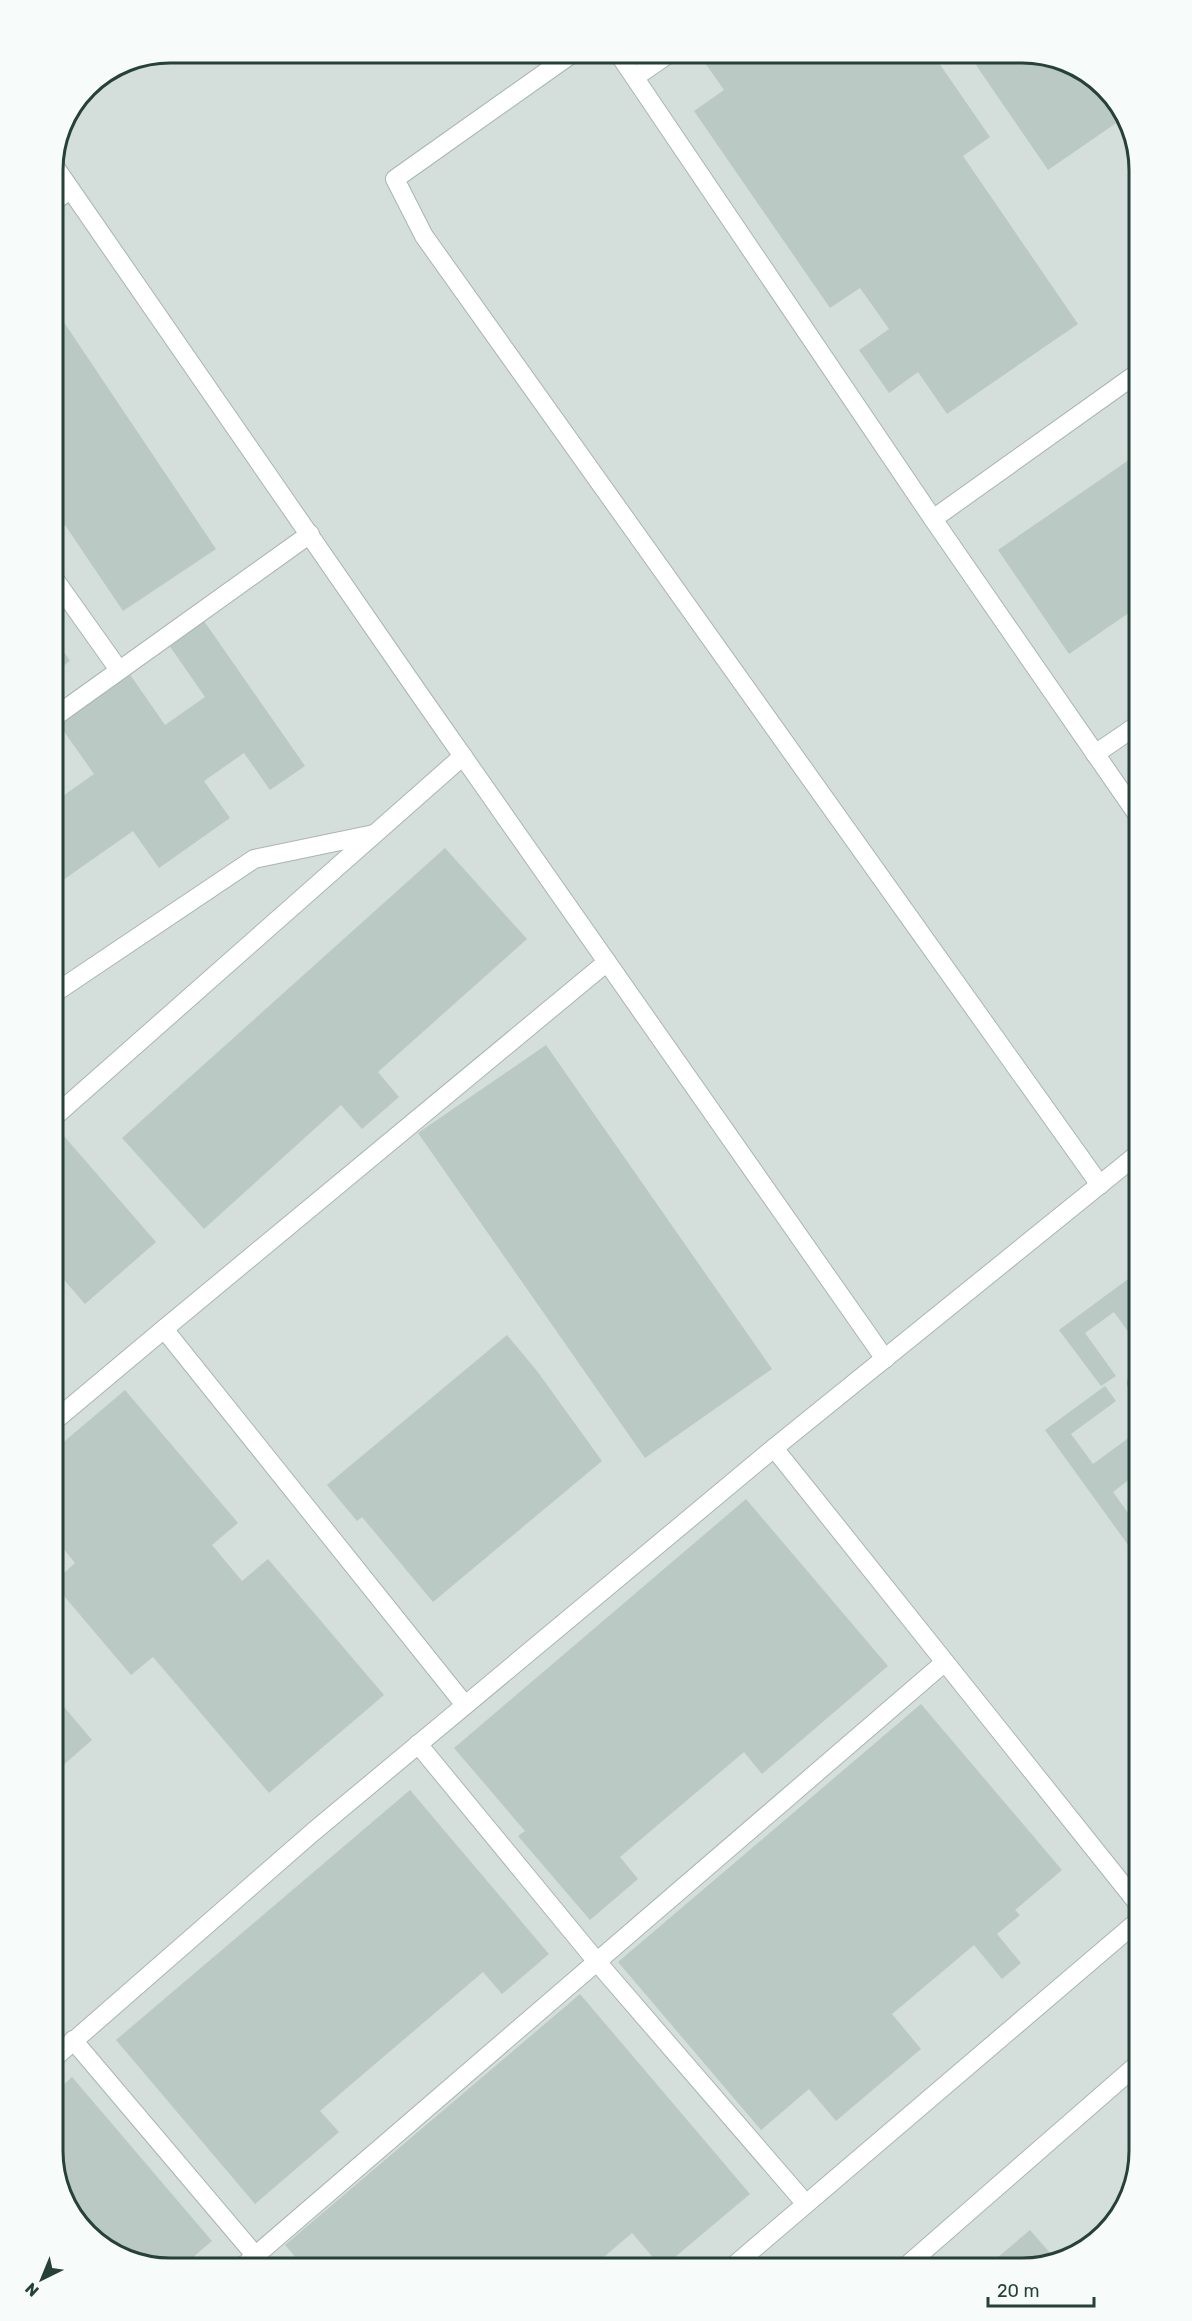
<svg xmlns="http://www.w3.org/2000/svg" width="1192" height="2321" font-family="Rubik,sans-serif">
  <rect width="100%" height="100%" fill="#e6eeeb"/>
  <polygon fill="#d4deda" points="170,53 1030,53 1093,76 1131,125 1139,170 1139,2152 1120,2217 1067,2260 1022,2268 162,2268 99,2245 61,2196 53,2151 53,162 62,124 87,87 125,61"/>
  <g fill="#bbc9c4">
    <polygon points="720,53 932,53 990,137 963,156 1078,324 947,414 918,372 889,393 859,350 889,329 860,288 830,308 694,111 724,90 705,63"/>
    <polygon points="979,53 1030,53 1093,76 1125,117 1048,170 976,65 983,60"/>
    <polygon points="53,306 216,549 123,611 65,525 53,534"/>
    <polygon points="1139,453 1139,606 1069,654 998,550"/>
    <polygon points="204,621 305,766 270,790 244,753 204,781 230,818 159,868 133,831 53,887 53,803 94,774 58,723 129,673 165,725 205,697 169,645"/>
    <polygon points="53,635 70,661 53,673"/>
    <polygon points="445,848 527,939 378,1072 399,1097 362,1129 341,1105 204,1229 122,1138"/>
    <polygon points="546,1045 772,1369 645,1458 418,1133"/>
    <polygon points="63,1135 156,1242 85,1304 58,1273 53,1278 53,1144"/>
    <polygon points="1139,1271 1139,1347 1114,1312 1085,1333 1116,1376 1101,1386 1059,1330"/>
    <polygon points="507,1335 537,1371 602,1461 433,1602 362,1517 357,1521 327,1485"/>
    <polygon points="1105,1386 1116,1401 1071,1434 1093,1464 1138,1431 1139,1434 1139,1472 1113,1492 1136,1524 1139,1522 1139,1560 1045,1430"/>
    <polygon points="125,1390 238,1523 212,1545 242,1581 268,1559 384,1695 269,1793 153,1657 131,1675 53,1583 75,1563 53,1536 53,1451"/>
    <polygon points="746,1499 888,1666 762,1774 744,1752 620,1857 638,1879 590,1920 518,1836 525,1831 454,1748"/>
    <polygon points="53,1694 92,1740 53,1774"/>
    <polygon points="921,1704 1062,1870 1015,1910 1020,1915 997,1934 1021,1963 1002,1979 974,1945 892,2014 921,2049 836,2121 809,2089 761,2130 618,1962"/>
    <polygon points="410,1790 549,1954 502,1994 483,1972 320,2111 339,2132 255,2204 116,2040"/>
    <polygon points="580,1994 750,2194 662,2268 632,2233 591,2268 305,2268 285,2245"/>
    <polygon points="72,2077 212,2241 180,2268 162,2268 99,2245 61,2196 52,2151 53,2094"/>
    <polygon points="1030,2230 1058,2262 1022,2268 985,2268"/>
  </g>
  <g fill="none" stroke-linecap="round" stroke-linejoin="round">
    <defs>
      <g id="minor">
        <polyline points="573,53 395,179 424,236 1100,1185"/>
        <polyline points="635,77 670,53"/>
        <polyline points="53,164 420,695 885,1359"/>
        <polyline points="53,202 70,190"/>
        <polyline points="933,519 1139,372"/>
        <polyline points="53,577 119,670"/>
        <polyline points="53,718 310,534"/>
        <polyline points="1095,754 1139,724"/>
        <polyline points="53,994 254,859 374,834"/>
        <polyline points="53,1118 463,756"/>
        <polyline points="164,1329 607,962"/>
        <polyline points="1139,1386 1137,1383 1139,1381"/>
        <polyline points="53,1422 164,1329 465,1705"/>
        <polyline points="418,1744 598,1963 806,2204"/>
        <polyline points="73,2040 266,2268"/>
        <polyline points="241,2268 945,1662"/>
      </g>
      <g id="tertiary">
        <polyline points="618,53 933,519 1139,817"/>
        <polyline points="774,1448 1139,1905"/>
        <polyline points="53,2059 313,1832 774,1448 1139,1153"/>
        <polyline points="731,2268 1139,1920"/>
        <polyline points="904,2268 1139,2063"/>
      </g>
    </defs>
    <use href="#minor" stroke="#a9b6b2" stroke-width="20"/>
    <use href="#tertiary" stroke="#a9b6b2" stroke-width="20"/>
    <use href="#minor" stroke="#fff" stroke-width="18"/>
    <use href="#tertiary" stroke="#fff" stroke-width="18"/>
  </g>
  <path d="M0 0H1192V2321H0ZM170 63H1022A107 107 0 0 1 1129 170V2151A107 107 0 0 1 1022 2258H170A107 107 0 0 1 63 2151V170A107 107 0 0 1 170 63Z" fill="#f7fbf9" fill-rule="evenodd"/>
  <path fill="none" stroke="#26403a" stroke-width="3" d="M170 63H1022A107 107 0 0 1 1129 170V2151A107 107 0 0 1 1022 2258H170A107 107 0 0 1 63 2151V170A107 107 0 0 1 170 63Z"/>
  <g transform="translate(42 2279) rotate(223)" stroke="#f7fbf9" stroke-width="4.5" paint-order="stroke">
  <path d="M0-4.5L10 22L0 15L-10 22Z" fill="#26403a"/>
  <text y="-9" font-size="16" font-weight="bold" text-anchor="middle" fill="#26403a">N</text>
  </g>
  <path d="M988 2297v9h106v-9" fill="none" stroke="#26403a" stroke-width="3"/>
  <text x="997" y="2297" font-size="18" fill="#26403a" stroke="#f7fbf9" stroke-width="4.5" paint-order="stroke">20 m</text>
</svg>
